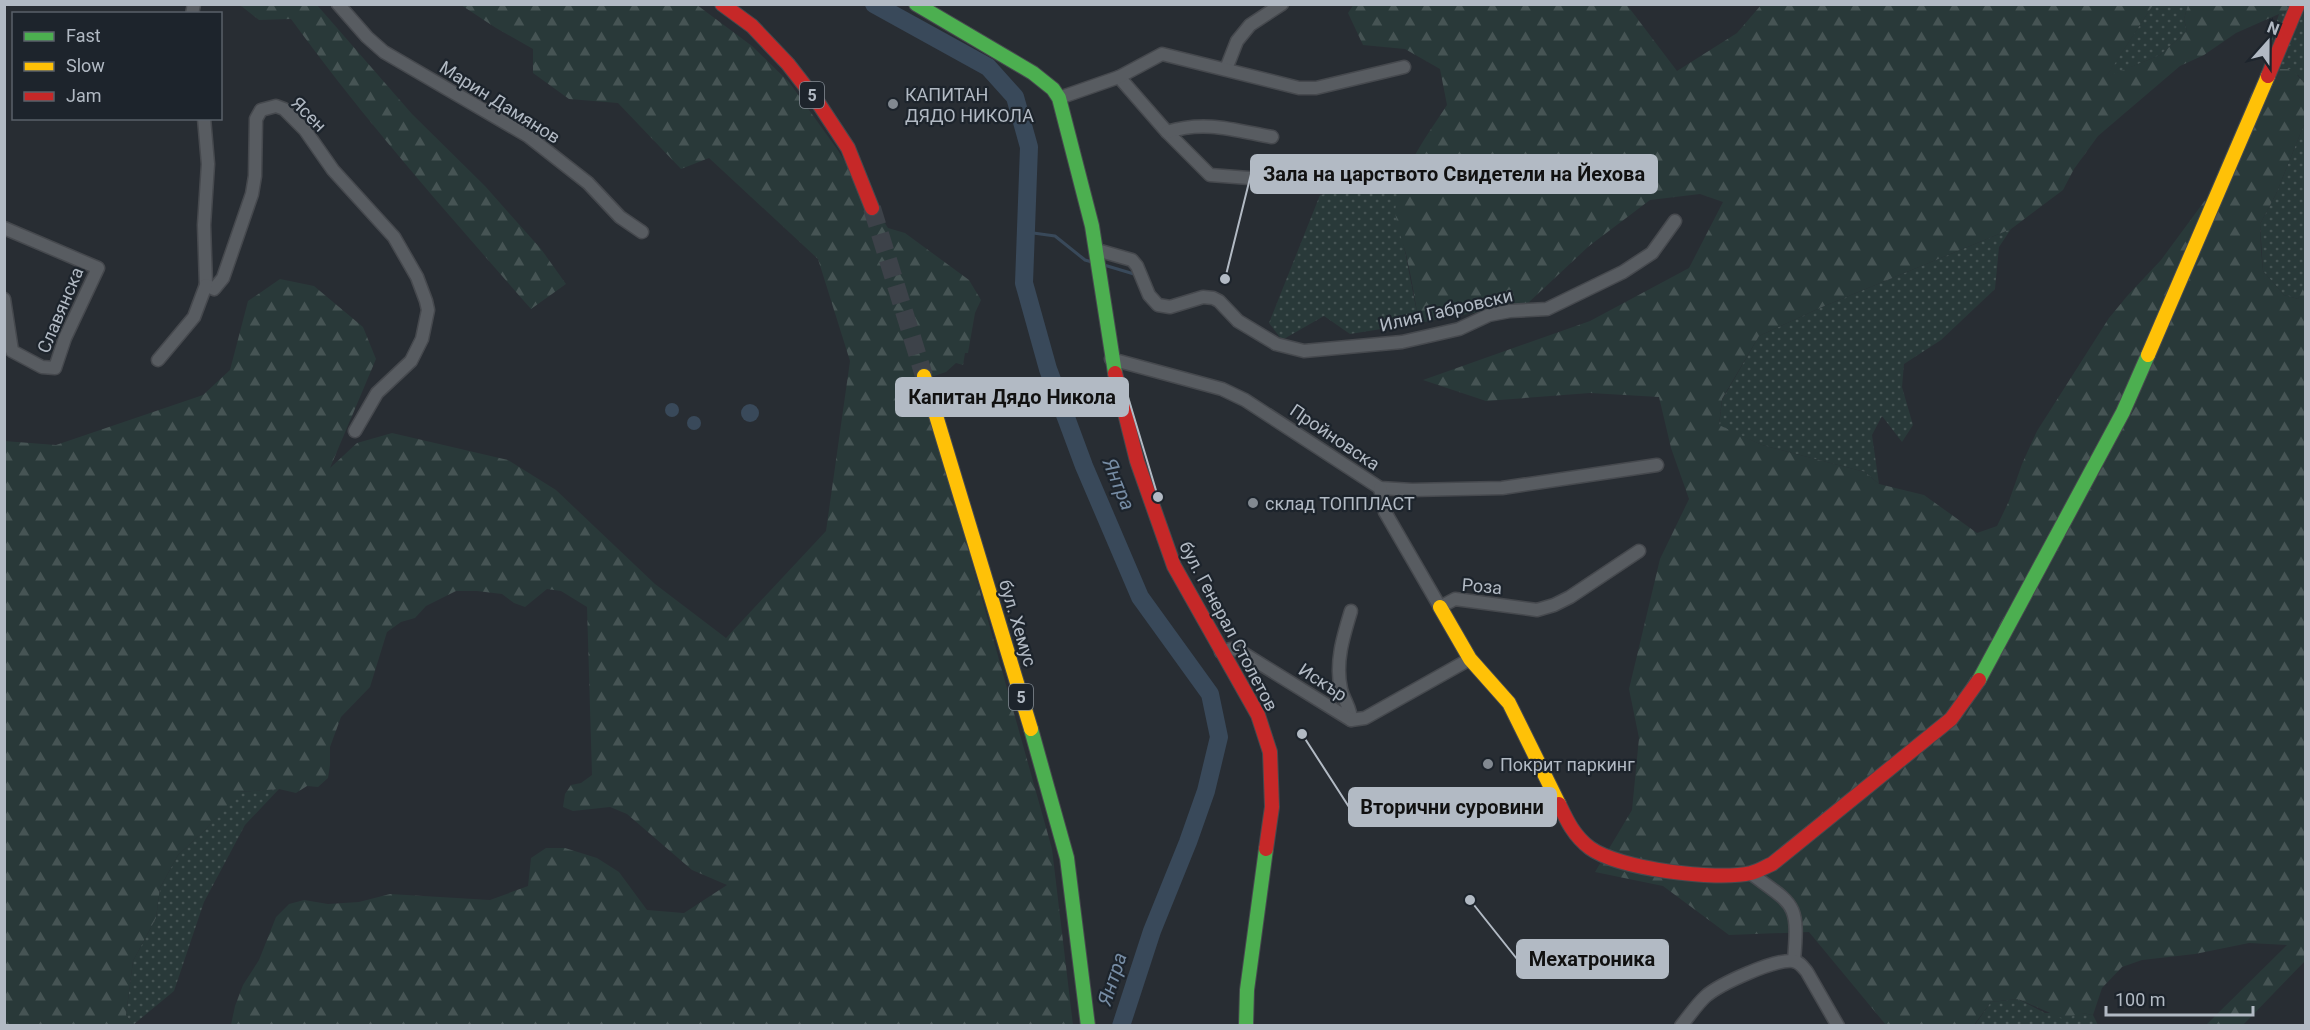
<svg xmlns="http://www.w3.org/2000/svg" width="2310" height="1030" font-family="Roboto,sans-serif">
  <defs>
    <pattern id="grass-dots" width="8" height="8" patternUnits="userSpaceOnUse" patternTransform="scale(1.5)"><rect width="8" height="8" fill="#293939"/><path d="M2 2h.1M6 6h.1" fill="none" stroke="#465454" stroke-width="1.8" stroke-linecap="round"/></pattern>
    <pattern id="forest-firs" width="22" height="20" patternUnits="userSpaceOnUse" patternTransform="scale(1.5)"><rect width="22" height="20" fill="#293939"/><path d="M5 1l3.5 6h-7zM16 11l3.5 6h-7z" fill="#465454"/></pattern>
  </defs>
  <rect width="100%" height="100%" fill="#282d33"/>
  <g fill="url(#grass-dots)">
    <polygon points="2153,5 2188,5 2184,19 2187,31 2160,55 2105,78"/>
    <polygon points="2299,5 2305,5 2305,84 2298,75 2262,69 2279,14"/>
    <polygon points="2305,122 2306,285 2298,299 2284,295 2263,271 2260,224 2276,194"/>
    <polygon points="1405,178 1396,206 1419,323 1350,334 1324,316 1282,340 1269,323 1320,195"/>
    <polygon points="2011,229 1999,247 1995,289 1941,340 1904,364 1902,387 1913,425 1902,442 1882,416 1872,435 1879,484 1865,472 1762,445 1719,426 1722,400 1759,336 1822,307"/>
    <polygon points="279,789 245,825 204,902 174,991 133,1025 126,1015 133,961 156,918 160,888 178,855 205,830 238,792"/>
    <polygon points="2018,999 2045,1013 2082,1013 2093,1015 2098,1025 1974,1026 1991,1002"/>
  </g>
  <g fill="url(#forest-firs)">
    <path d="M1354,4l273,1 50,66 60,-38 24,-28h392l-47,72 54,-22 27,-24 -3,-12 4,-14h111l-63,28 -32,22 -24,11 -82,70 -24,33 -11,21 -52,39 -189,78 -63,29 -37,63 -3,26 43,20 103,27 14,12 45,11 53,38 20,-7 12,-25 13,-37 15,-33 72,-113 19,-23 33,-35 45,-61 56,-130h30l13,15v38l-29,72 -16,30 1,26 2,21 21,24 14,4 7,-14v676l-62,64h-37l81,-80 -38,-2 -54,11 -53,6 -20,7 -20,21 -9,27 -11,-2 -18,6 -46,-20 -27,3 -17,23h-88l-77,-93 -80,3 -66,-49 -68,-14 37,-62 7,-72 -10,-49 31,-130 29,-60 -18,-51 -12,-51 -69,-4 -104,8 -63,-21 167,-59 99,-53 34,-66 -23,-8 -50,6 -61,46 -61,57 -109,20c-4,-22 -7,-43 -12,-64 -3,-18 -14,-37 -11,-55 6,-35 32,-70 51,-99l-7,-36 -35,-20 -42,-4 -15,-32z"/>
    <path d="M240,5h77l95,109 73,72 56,63 25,35 -35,25c-83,-95 -166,-188 -240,-290l-32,1z"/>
    <polygon points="461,5 697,5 752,46 789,82 837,149 888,228 905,233 969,280 981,300 975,313 968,353 965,353 963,365 956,363 946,372 919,381 946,470 1052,849 1073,1025 231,1025 235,1006 243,985 259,960 276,917 289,904 304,900 328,904 359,902 390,894 490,900 528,886 531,858 546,848 565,848 597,858 619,872 647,910 684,913 727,885 692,870 627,814 610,807 573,811 563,807 565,794 571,785 581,783 592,775 587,607 561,591 547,589 525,607 514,603 502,594 477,591 456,591 426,606 415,618 401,622 387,632 370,687 341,717 330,747 330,765 328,778 318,787 307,786 296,793 279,789 239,792 205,830 178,855 160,888 156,918 133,961 126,1015 133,1025 5,1025 4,441 56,445 203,395 230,370 248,301 280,279 314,286 363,327 376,359 330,468 357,443 392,433 508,460 556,490 655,584 726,638 826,531 850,361 818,259 709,158 681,169 618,103 569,99 533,73 533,49 496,28"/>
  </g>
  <g fill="#39495a">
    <circle cx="672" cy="410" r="7"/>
    <circle cx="750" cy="413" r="9"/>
    <circle cx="694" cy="423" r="7"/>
  </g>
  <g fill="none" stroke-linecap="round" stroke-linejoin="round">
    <g stroke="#39495a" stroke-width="3">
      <polyline points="1026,232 1055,236 1085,260 1092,262"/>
      <polyline points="1104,265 1134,274"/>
    </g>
    <polyline stroke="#39495a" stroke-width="18" points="874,4 988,67 1015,97 1029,147 1024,283 1048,369 1084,466 1140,597 1210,694 1219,737 1206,791 1188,842 1152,931 1121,1026"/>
    <polyline stroke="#3d4249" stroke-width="18" stroke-dasharray="18 9" stroke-linecap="butt" points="872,208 924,376"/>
    <defs>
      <g id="street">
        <polyline points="338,4 367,37 384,52 528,136 588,183 620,217 642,232"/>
        <polyline points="192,14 194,4"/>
        <polyline points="1226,69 1237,41 1250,25 1282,4"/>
        <polyline points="1119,77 1167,132 1210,175 1290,181"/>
        <polyline points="1059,98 1119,77 1162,54 1299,88 1316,88 1404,67"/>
        <polyline points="204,118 208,164 204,225 206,285"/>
        <path d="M1167,132c38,-12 67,-2 105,5"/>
        <polyline points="4,228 98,268 65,338 55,368 42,367 12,351 4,299"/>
        <polyline points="1097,250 1132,260 1137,266 1149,295 1158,305 1170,307 1203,297 1213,298 1219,301 1238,321 1276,344 1304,351 1402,342 1459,329 1489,315 1510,311 1547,309 1623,272 1652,253 1675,221"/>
        <polyline points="206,285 214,289 223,278 252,194 255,176 256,119 261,110 276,106 284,109 305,130 333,170 394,237 417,277 426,301 428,310 422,339 411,361 377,393 355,431"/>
        <polyline points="1111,359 1222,389 1245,400 1380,488 1412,490 1502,488 1657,465"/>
        <polyline points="158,360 194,317 206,285"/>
        <polyline points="1380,488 1385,512 1440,607 1455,599 1537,610 1554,605 1570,597 1639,551"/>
        <path d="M1351,611c-8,26 -16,52 -10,78 3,12 10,19 10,31"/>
        <polyline points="1221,652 1231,649 1238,650 1351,720 1365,718 1470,659"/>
        <path d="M1750,873c45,33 49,29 44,88"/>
        <path d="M1681,1026c8,-10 16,-22 25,-30 14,-12 68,-37 87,-35 7,1 10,6 14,11l31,54"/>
      </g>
      <g id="fast">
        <polyline points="916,4 1033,73 1053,89 1059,98 1092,226 1115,373"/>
        <polyline points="1979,680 2123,412 2148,355"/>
        <polyline points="1031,729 1067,858 1088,1026"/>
        <polyline points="1246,1026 1247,990 1266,849"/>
      </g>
      <g id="slow">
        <polyline points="2148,355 2268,76"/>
        <polyline points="924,376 1031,729"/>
        <polyline points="1440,607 1470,659 1509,703 1559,804"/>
      </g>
      <g id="jam">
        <polyline points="722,4 752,26 788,64 819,104 848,148 872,208"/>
        <polyline points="2268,76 2298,4"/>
        <polyline points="1115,373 1137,461 1174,566 1258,715 1270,752 1272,807 1266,849"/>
        <path d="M1559,804c8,17 15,32 31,44 29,21 126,33 161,25 7,-2 14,-6 21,-9l179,-145 28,-39"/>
      </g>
    </defs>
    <use href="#street" stroke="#46494e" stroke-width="15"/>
    <use href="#fast" stroke="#46494e" stroke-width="16"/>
    <use href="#slow" stroke="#46494e" stroke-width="16"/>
    <use href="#jam" stroke="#46494e" stroke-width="16"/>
    <use href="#street" stroke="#585c61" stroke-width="12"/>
    <use href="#fast" stroke="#4caf50" stroke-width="14"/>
    <use href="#slow" stroke="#ffc107" stroke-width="14"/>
    <use href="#jam" stroke="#c62828" stroke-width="14"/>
  </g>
  <g fill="#828991" stroke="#1d242c" stroke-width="2">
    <circle cx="893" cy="104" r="6"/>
    <circle cx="1253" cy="503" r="6"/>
    <circle cx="1488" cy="764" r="6"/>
  </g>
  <g text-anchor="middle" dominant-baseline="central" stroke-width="4.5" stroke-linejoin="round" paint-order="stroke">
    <g fill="#1d242c" stroke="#858d96" stroke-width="1.5">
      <rect x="800" y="82" width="24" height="26" rx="4.5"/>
      <rect x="1009" y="684" width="24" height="26" rx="4.5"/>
    </g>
    <g font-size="16" font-weight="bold" fill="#b2bac4">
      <text x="812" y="95">5</text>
      <text x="1021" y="697">5</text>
    </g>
    <g font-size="18" fill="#b2bac4" stroke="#1d242c" text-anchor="start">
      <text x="905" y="94">КАПИТАН<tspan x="905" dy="21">ДЯДО НИКОЛА</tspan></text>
      <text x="1265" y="503">склад ТОППЛАСТ</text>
      <text x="1500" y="764">Покрит паркинг</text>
    </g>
    <g font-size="18" fill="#b2bac4" stroke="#1d242c">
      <text transform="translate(500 102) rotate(32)">Марин Дамянов</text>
      <text transform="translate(309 114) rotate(45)">Ясен</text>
      <text transform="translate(60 310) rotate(-67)">Славянска</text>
      <text transform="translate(1446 310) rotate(-13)">Илия Габровски</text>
      <text transform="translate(1335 437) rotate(34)">Пройновска</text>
      <text transform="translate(1482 586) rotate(5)">Роза</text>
      <text transform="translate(1018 623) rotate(73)">бул. Хемус</text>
      <text transform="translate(1229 626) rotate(62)">бул. Генерал Столетов</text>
      <text transform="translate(1323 682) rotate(33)">Искър</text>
    </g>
    <g font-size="20" font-style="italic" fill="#768ca4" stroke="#1d242c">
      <text transform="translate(1119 484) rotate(68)">Янтра</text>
      <text transform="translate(1112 979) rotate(-72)">Янтра</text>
    </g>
  </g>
  <path fill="none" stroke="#b2bac4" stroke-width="2" d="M1225 279L1251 174M1158 497L1128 397M1302 734L1349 807M1470 900L1517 959"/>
  <g fill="#b2bac4" stroke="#1d242c" stroke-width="2">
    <circle cx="1225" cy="279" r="6"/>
    <circle cx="1158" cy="497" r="6"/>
    <circle cx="1302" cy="734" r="6"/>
    <circle cx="1470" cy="900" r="6"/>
  </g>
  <g fill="#b2bac4" stroke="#b2bac4" stroke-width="2">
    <rect x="1251" y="155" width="406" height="38" rx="6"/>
    <rect x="896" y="378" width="232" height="38" rx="6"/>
    <rect x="1349" y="788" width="207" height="38" rx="6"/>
    <rect x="1517" y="940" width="151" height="38" rx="6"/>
  </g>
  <g font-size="20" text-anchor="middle" font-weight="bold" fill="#111">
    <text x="1454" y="181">Зала на царството Свидетели на Йехова</text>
    <text x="1012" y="404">Капитан Дядо Никола</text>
    <text x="1452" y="814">Вторични суровини</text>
    <text x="1592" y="966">Мехатроника</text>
  </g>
  <rect width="2310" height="1030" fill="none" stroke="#b2bac4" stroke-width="12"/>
  <rect x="12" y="12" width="210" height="108" fill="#1d242c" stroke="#596069" stroke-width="1.5"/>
  <rect x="24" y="32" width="30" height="9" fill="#4caf50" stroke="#596069" stroke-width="1.5"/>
  <text x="66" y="42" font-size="18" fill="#b2bac4">Fast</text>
  <rect x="24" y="62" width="30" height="9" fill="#ffc107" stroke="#596069" stroke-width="1.5"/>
  <text x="66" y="72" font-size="18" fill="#b2bac4">Slow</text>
  <rect x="24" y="92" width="30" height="9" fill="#c62828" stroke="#596069" stroke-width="1.5"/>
  <text x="66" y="102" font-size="18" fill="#b2bac4">Jam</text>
  <g transform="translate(2268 42) rotate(21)" stroke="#1d242c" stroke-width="4.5" paint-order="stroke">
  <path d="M0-4.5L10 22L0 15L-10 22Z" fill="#b2bac4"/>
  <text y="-9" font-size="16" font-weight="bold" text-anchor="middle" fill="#b2bac4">N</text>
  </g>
  <path d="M2106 1006v9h147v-9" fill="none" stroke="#b2bac4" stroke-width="3"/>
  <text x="2115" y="1006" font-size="18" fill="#b2bac4" stroke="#1d242c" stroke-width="4.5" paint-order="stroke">100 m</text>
</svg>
